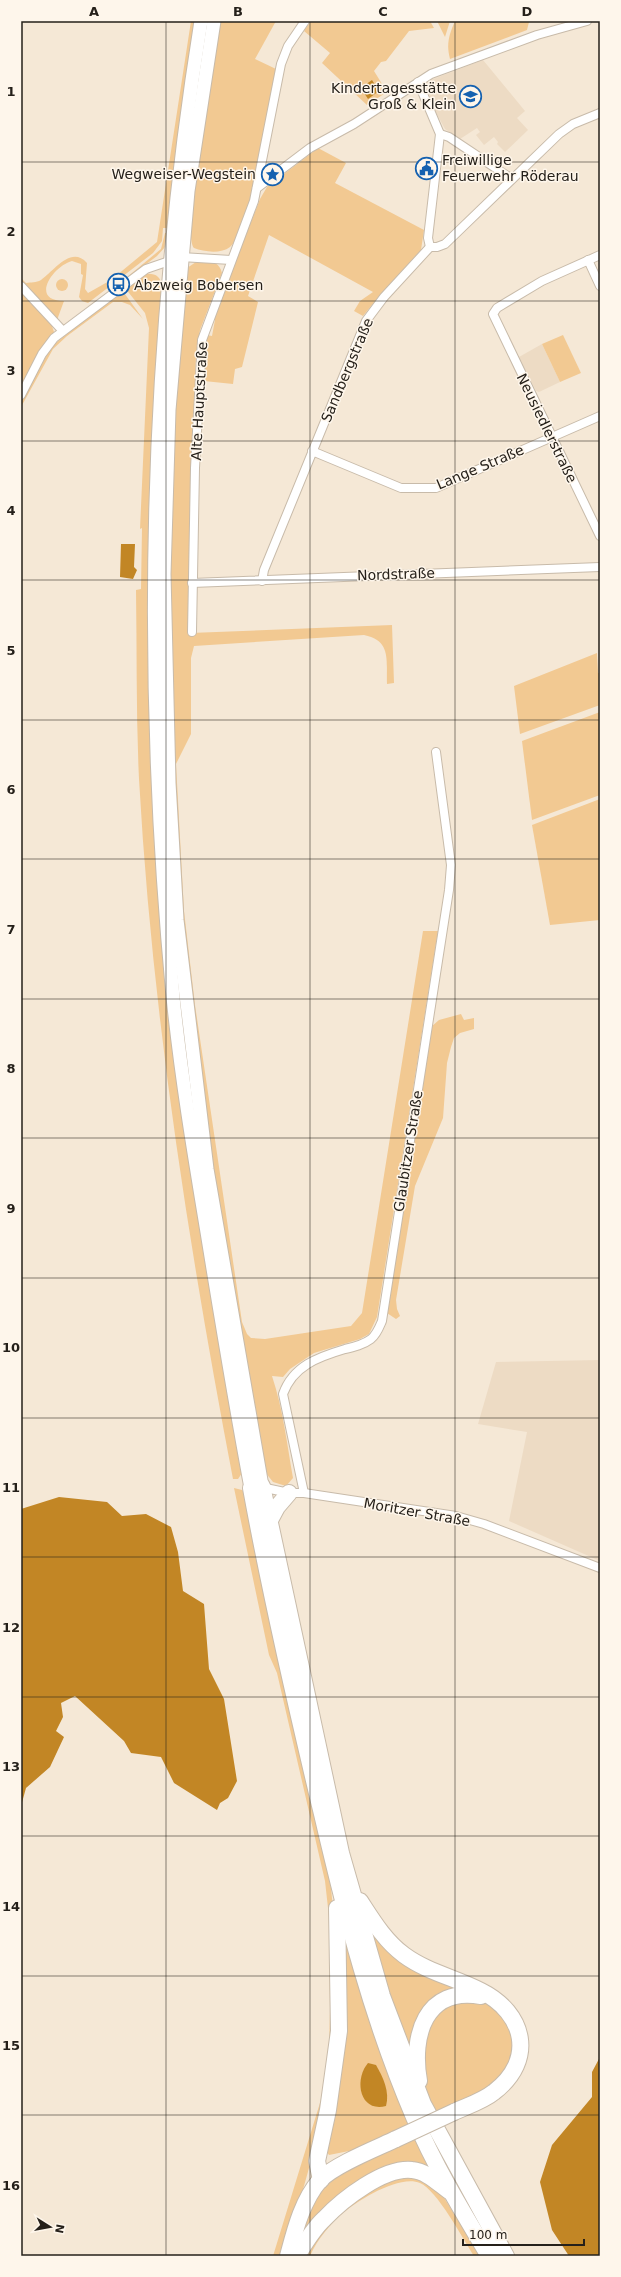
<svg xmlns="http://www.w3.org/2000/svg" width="621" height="2277" font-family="'DejaVu Sans',sans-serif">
  <rect width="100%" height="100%" fill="#f5e8d6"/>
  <g fill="#eddbc4">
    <polygon points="483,60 525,111 517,118 528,130 505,152 497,144 498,142 494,137 484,145 476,135 480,132 477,128 460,139 445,129 433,107 426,85 428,81"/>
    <polygon points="542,344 560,382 539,392 536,391 519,357"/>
    <polygon points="600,1360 600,1561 509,1521 527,1432 478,1424 496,1362"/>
  </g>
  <g fill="#f2c992">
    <path d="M191,21h5l-28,207h-5l-1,13 -9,12 -65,50 -6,-2 -3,-4 4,-22 -2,-1v-10l-9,-3c-19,5 -43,40 -8,40l-7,19 -36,-38v-4l5,5c5,-1 10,0 15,-3 13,-9 30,-35 46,-17l-2,26 3,4 23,-13 46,-38z"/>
    <path d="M217,21h59l-21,38 21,10c-6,32 -25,162 -46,178 -9,7 -26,5 -36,1 -14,-15 19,-196 23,-227z"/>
    <polygon points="311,21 430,21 434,28 409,31 386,61 381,62 374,71 387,92 367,105 322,63 330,53 304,31"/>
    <polygon points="437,21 450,21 445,37"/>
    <path d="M455,21h73l1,1 -2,8 -77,29c-4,-15 -1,-24 5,-38z"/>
    <polygon points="318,148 346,163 335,183 424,230 421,250 380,295 363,316 354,311 360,301 373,292 269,235 248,296 258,302 242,367 235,369 233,384 204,381 207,335 212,336 215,320 213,319 260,199 267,187"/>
    <polygon points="165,233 167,233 165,247 157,256 109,292 161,249"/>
    <path d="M196,262c11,-2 23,-2 26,11l-22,57 -4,26 -8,237 2,40 202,-8 2,58 -7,1c-1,-24 5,-43 -23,-49l-170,11 -3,12v76l-15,30 8,147 11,94 47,317 5,12 4,4 14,1 86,-13 11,-13 61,-382h15l-61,386 -8,17 -9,5 -46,14 -24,16 -7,8 -11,-1c11,33 15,68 21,102l-7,8 -13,-4 -8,-10 -49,-273 -37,-303 -9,-226 -1,-130 10,-198 8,-74z"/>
    <path d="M145,274c10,-1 16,2 17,13l-8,115 -5,126v176l7,146 86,623 -4,6h-5c-44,-231 -81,-465 -94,-700 -3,-63 -2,-126 -3,-189l5,-1 1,-61 -2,1 9,-201 -4,-15 -20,-25z"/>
    <circle cx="62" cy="285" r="6"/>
    <polygon points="21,290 52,326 54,332 37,355 21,387"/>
    <polygon points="122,290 143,319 130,305 122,302 113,302 67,336 53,349 21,407 21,401 52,346"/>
    <polygon points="563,335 581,373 560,382 542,344"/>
    <polygon points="597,653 598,673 600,673 600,705 520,734 514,686"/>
    <polygon points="600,712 600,795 532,820 522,741"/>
    <polygon points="600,799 600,920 550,925 532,825"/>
    <polygon points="461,1014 464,1020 474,1018 474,1029 460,1033 454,1038 451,1047 447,1063 443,1118 415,1186 396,1300 397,1309 400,1316 396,1319 387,1313 431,1027 439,1020"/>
    <path d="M234,1488l8,2 6,6 82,382c9,80 7,165 -10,244 -9,45 -24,90 -37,134h-10l50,-163 6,-40 1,-45 -1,-91 -4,-36 -48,-208 -8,-18z"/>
    <polygon points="365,1918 375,1933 473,1990 440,1998 414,2070"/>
    <polygon points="344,1928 412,2125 354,2150 329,2155 323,2146"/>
    <polygon points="472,1997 495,2005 512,2028 515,2052 500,2079 476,2095 435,2113 423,2080 423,2031 439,2009"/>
    <path d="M417,2136l21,41 -36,-11 -101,75c2,-9 3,-19 6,-27 19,-44 70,-59 110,-78z"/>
    <path d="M419,2175l24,21 37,60h-6c-11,-17 -37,-66 -54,-73 -20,-9 -62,17 -77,30 -13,11 -26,27 -33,43h-6l32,-43 53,-35z"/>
  </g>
  <g fill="#c28625">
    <polygon points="372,80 379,91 368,99 361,88"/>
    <polygon points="121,544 135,544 134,567 137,570 133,579 120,577"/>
    <polygon points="59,1497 107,1502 122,1516 146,1514 171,1527 178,1552 183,1591 204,1604 209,1669 224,1699 237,1781 228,1798 220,1803 217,1810 174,1783 161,1757 131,1753 124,1741 75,1696 61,1703 63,1717 56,1731 64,1737 50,1767 26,1788 21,1806 21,1509"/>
    <polygon points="600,2057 600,2256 569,2256 552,2230 540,2182 552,2145 592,2097 592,2072"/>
    <path d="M368,2063l8,2c7,12 14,27 10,41 -27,7 -32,-27 -18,-43z"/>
  </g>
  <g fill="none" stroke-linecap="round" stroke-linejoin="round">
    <defs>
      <g id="street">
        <polyline points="418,82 440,134 428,238 430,247"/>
        <polyline points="440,134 449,137 512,179"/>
        <polyline points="257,188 310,148 354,124 431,74 537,35 587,21"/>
        <polyline points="600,255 542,281 497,308 493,314 600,536"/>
        <polyline points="588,260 600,286"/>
        <polyline points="21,286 62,330"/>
        <polyline points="21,395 42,354 54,338 146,269 181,257 231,260"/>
        <polyline points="312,451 401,488 436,488 600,416"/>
        <polyline points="262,581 264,570 366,321 384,297 430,247 437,247 445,244 559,134 573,124 600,113"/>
        <polyline points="192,583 600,567"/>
        <polyline points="192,632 195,468 202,340 254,201 281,64 288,46 305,21"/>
        <polyline points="261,1487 289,1493 304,1493 456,1516 484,1524 600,1568"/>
        <path d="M304,1493l-21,-99c10,-28 35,-37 62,-45 9,-2 18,-4 26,-10 6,-5 8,-11 11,-18l67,-431 2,-25 -15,-113"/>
      </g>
      <g id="primary">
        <path d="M201,21c-52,323 -59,651 -28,976 8,79 21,157 34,235 14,86 28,171 44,256"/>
        <polyline points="214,21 188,191 169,410 164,574 169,783 177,920 207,1169 262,1486"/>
      </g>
      <g id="highway">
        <polyline points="262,1486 341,1853 382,1996 423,2104 506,2256"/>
        <path d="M251,1488c20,110 45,218 71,326 24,103 50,205 92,303 20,48 48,94 75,139"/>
        <polyline points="269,1522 277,1507 289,1493"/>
        <path d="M360,1901c13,20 25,40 44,54 23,17 52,23 77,36 44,22 55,69 13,101 -11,9 -27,14 -40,20"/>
        <path d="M419,2081c-8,-45 6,-95 62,-85"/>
        <polyline points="321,2180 317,2161 328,2110 339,2031 337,1908"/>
        <path d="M288,2256c7,-26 14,-55 32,-76 14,-15 57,-32 76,-41"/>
        <path d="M297,2256c8,-13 16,-27 27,-37 19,-20 60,-52 88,-49 14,1 26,13 37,21"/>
      </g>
    </defs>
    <use href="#street" stroke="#c8bbaa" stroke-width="10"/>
    <use href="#primary" stroke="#c8bbaa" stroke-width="15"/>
    <use href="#highway" stroke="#c8bbaa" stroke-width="18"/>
    <use href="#street" stroke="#fff" stroke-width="8"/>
    <use href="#primary" stroke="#fff" stroke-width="13"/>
    <use href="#highway" stroke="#fff" stroke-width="16"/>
    <defs>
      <polyline id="highway-bridge" points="396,2139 454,2112"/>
    </defs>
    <use href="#highway-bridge" stroke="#c8bbaa" stroke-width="18" stroke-linecap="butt"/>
    <use href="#highway-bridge" stroke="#fff" stroke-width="16"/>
  </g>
  <path fill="none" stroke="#25201a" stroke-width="1" stroke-opacity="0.55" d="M166,21v2235M310,21v2235M455,21v2235M21,162h579M21,301h579M21,441h579M21,580h579M21,720h579M21,859h579M21,999h579M21,1138h579M21,1278h579M21,1418h579M21,1557h579M21,1697h579M21,1836h579M21,1976h579M21,2115h579"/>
  <defs>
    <symbol id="school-ring" viewBox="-11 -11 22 22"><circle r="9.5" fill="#fef6eb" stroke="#1561b0" stroke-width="1.5"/><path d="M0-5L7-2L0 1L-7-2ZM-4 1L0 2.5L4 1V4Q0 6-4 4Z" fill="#1561b0"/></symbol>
    <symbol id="civic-ring" viewBox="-11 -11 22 22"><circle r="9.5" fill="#fef6eb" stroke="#1561b0" stroke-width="1.5"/><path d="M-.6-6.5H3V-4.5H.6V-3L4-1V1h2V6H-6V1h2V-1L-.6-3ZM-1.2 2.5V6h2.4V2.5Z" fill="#1561b0"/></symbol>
    <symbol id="sight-ring" viewBox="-11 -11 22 22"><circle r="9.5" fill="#fef6eb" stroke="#1561b0" stroke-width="1.5"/><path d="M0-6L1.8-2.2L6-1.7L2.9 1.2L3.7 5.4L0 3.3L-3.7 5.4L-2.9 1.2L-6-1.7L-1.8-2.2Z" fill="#1561b0"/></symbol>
    <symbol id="bus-ring" viewBox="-11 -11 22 22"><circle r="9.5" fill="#fef6eb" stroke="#1561b0" stroke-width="1.5"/><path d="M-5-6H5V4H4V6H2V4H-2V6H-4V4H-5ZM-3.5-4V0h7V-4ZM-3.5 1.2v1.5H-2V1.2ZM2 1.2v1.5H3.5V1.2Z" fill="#1561b0"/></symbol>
  </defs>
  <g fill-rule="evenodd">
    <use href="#school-ring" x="458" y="84" width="25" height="25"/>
    <use href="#civic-ring" x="414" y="156" width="25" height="25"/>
    <use href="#sight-ring" x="260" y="162" width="25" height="25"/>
    <use href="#bus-ring" x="106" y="272" width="25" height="25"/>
  </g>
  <g text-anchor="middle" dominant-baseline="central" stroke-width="3" stroke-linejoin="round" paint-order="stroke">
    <g font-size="14" fill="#25201a" stroke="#fef6eb" text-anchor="end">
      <text x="456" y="88">Kindertagesstätte<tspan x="456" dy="16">Groß &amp; Klein</tspan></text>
      <text x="442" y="160" text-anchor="start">Freiwillige<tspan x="442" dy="16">Feuerwehr Röderau</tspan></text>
      <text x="256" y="174">Wegweiser-Wegstein</text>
      <text x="134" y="285" text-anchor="start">Abzweig Bobersen</text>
    </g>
    <g font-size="14" fill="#25201a" stroke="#fef6eb">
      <text transform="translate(347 370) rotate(-67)">Sandbergstraße</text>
      <text transform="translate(199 401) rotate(-87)">Alte Hauptstraße</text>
      <text transform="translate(547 428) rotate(64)">Neusiedlerstraße</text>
      <text transform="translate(480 467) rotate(-23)">Lange Straße</text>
      <text transform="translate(396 574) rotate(-2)">Nordstraße</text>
      <text transform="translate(408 1151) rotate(-81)">Glaubitzer Straße</text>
      <text transform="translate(417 1512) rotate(10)">Moritzer Straße</text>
    </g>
  </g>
  <rect width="621" height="2277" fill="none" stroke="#fef6eb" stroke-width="44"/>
  <g transform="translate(50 2227) rotate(101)" stroke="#fef6eb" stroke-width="3" paint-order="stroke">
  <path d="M0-3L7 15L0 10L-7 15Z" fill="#25201a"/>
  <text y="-6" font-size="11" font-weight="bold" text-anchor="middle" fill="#25201a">N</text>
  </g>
  <path d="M463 2239v6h121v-6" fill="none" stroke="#25201a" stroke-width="2"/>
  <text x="469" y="2239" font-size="12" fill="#25201a" stroke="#fef6eb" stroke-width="3" paint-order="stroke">100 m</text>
  <rect x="22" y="22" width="577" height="2233" fill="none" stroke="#25201a" stroke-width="1.5"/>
  <g font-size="13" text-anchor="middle" font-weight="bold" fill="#25201a">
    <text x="94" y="16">A</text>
    <text x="238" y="16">B</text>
    <text x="383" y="16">C</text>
    <text x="527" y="16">D</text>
    <text x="11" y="96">1</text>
    <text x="11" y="236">2</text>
    <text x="11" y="375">3</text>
    <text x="11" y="515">4</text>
    <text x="11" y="655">5</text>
    <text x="11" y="794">6</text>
    <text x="11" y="934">7</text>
    <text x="11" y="1073">8</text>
    <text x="11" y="1213">9</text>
    <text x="11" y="1352">10</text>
    <text x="11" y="1492">11</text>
    <text x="11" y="1632">12</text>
    <text x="11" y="1771">13</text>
    <text x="11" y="1911">14</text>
    <text x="11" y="2050">15</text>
    <text x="11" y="2190">16</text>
  </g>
</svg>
